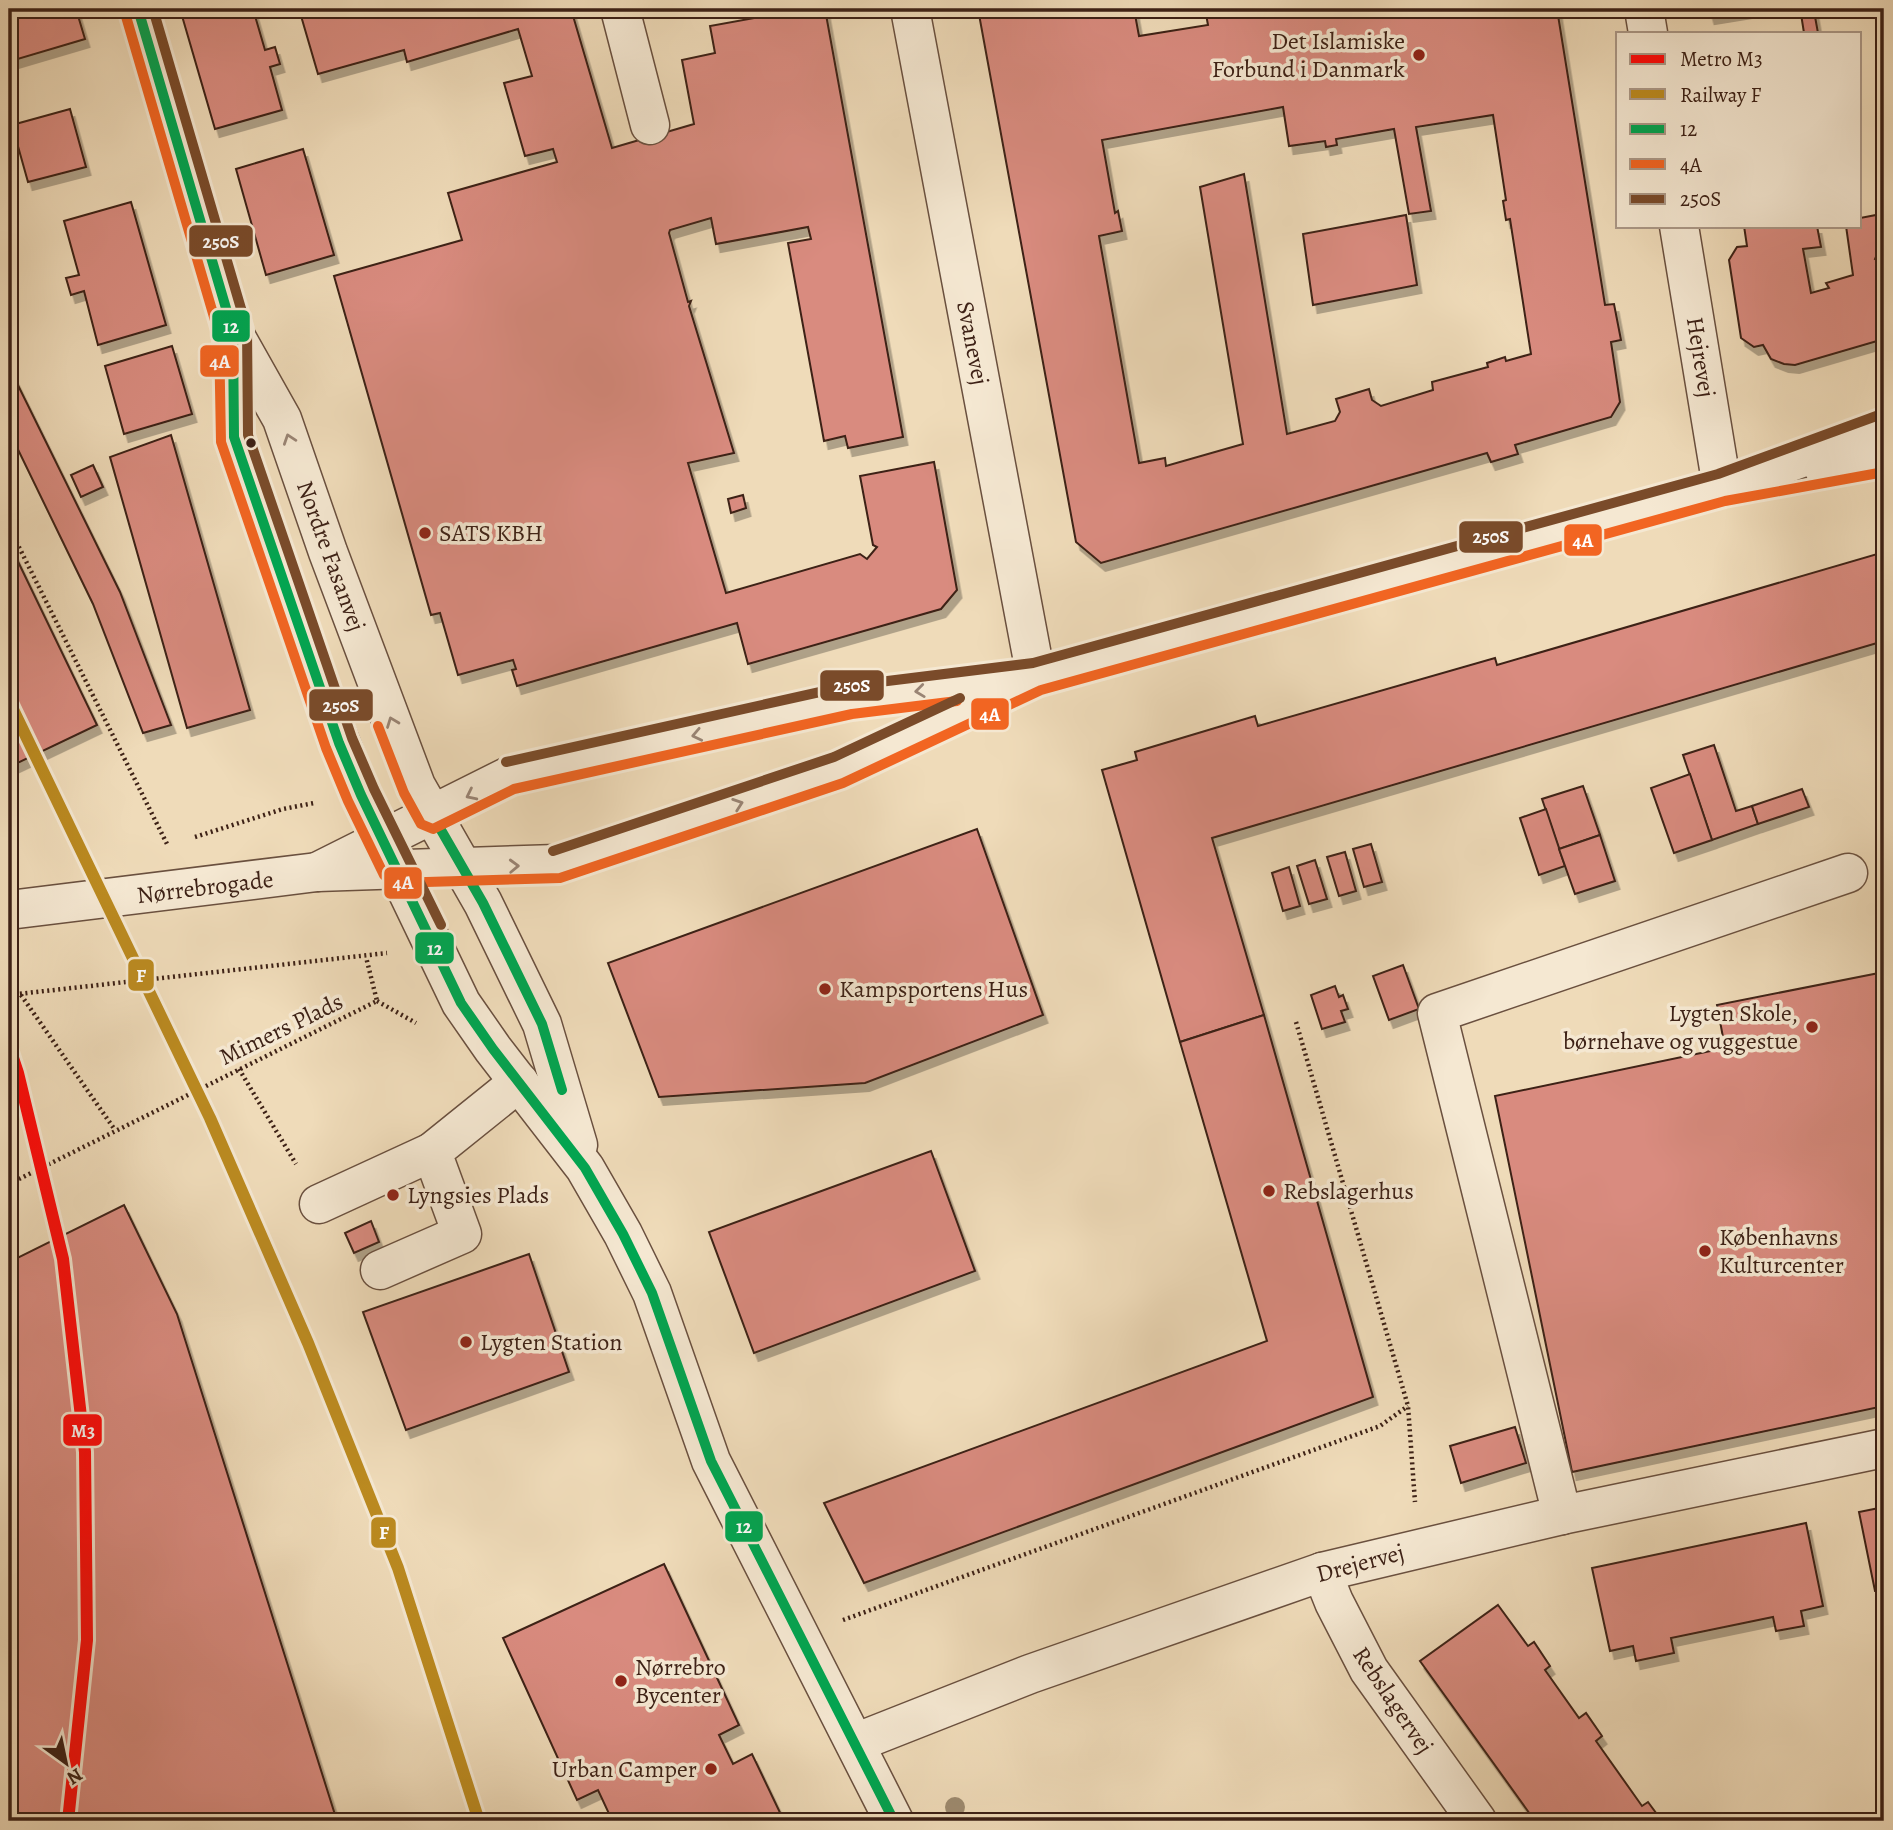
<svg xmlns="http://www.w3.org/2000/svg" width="1893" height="1830" font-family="Alegreya,serif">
  <defs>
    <filter id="shadow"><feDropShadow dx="4.5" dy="8" stdDeviation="0" flood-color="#0004"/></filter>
  </defs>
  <rect width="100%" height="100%" fill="#efdbb9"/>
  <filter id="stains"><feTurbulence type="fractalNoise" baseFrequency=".00286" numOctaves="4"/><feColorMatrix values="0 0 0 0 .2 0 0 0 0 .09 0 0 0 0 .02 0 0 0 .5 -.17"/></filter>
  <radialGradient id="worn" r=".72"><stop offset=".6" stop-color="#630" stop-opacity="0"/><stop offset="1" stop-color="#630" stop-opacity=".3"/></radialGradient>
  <g fill="#d98b7f" stroke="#3d2116" stroke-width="2" fill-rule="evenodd" filter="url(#shadow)">
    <polygon points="9,9 76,9 85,39 11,61"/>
    <polygon points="180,9 253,9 265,50 275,47 280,64 270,67 282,110 215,129"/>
    <polygon points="299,9 571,9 612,148 694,124 682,60 715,53 710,26 804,9 825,9 903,437 848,448 845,436 824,441 788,243 811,239 808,227 716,244 711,218 670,230 669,233 688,302 691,301 689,306 734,453 688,463 726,593 860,554 867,559 877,547 873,545 860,476 934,462 957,590 941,609 748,664 737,623 517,686 512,670 516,669 513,660 458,675 440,613 431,615 334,276 462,240 448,193 557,162 553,149 525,156 504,83 532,76 518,29 407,62 404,50 318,74"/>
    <path d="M978,9h156l5,27 69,-11 -3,-16h352l48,296 9,-1 7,36 -10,2 9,60 -9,15 -96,28 3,9 -27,8 -4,-9 -386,110 -25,-21zM1283,107l6,39 36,-5 1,6 11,-2 -1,-6 58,-10 15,85 22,-3 -15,-84 77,-12 13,85 -3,1 3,19 4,-1 21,135 -25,7 -1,-4 -18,6 1,4 -56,15 1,8 -52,16 -9,-6 -3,-11 -33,10 4,13 -5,9 -48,13 -43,-260 -44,13 43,257 -77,22 -1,-8 -26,5 -40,-227 23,-5 -4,-20 -3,2 -13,-73z"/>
    <polygon points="1708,9 1754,9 1710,16"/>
    <polygon points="1814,11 1818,33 1804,33 1801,14"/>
    <polygon points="70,109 86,167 28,182 12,125"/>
    <polygon points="303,149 334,255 266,275 236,169"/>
    <polygon points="131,202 166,325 98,345 84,291 71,295 66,278 79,275 64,221"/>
    <polygon points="1406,215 1417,285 1313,305 1303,234"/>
    <polygon points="1876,215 1881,246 1875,259 1884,264 1884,339 1795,365 1784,364 1771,359 1763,345 1754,347 1741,338 1729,260 1737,247 1747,246 1744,226 1817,226 1821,247 1803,249 1811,293 1829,288 1826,283 1853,275 1846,226 1860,226 1860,218"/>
    <polygon points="172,346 192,414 124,434 105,366"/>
    <polygon points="9,367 120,592 171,725 143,733 93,604 9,431"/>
    <polygon points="171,435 250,710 187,728 110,457"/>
    <polygon points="93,465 103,487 81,497 71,475"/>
    <polygon points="743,495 746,508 731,513 728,499"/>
    <polygon points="10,545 97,725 9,767 9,545"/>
    <polygon points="1884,552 1884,641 1212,838 1264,1015 1180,1042 1102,770 1137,760 1135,752 1255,716 1258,726 1495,658 1497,665"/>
    <polygon points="1714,745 1736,811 1752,806 1758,824 1712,840 1683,755"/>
    <polygon points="1690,774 1712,840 1674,853 1651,788"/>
    <polygon points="1583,786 1600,835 1559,849 1542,799"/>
    <polygon points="1802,789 1809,807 1758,824 1752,806"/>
    <polygon points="1546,809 1565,866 1539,875 1520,818"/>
    <polygon points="977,829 1043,1015 865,1083 659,1097 608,963"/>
    <polygon points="1600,835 1615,881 1575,894 1559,849"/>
    <polygon points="1371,844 1382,882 1364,887 1353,849"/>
    <polygon points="1345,852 1356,891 1339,896 1327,857"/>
    <polygon points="1315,860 1327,899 1309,904 1297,866"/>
    <polygon points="1289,867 1300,906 1283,911 1272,873"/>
    <polygon points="1403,965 1419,1009 1389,1020 1373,976"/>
    <polygon points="1884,972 1884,1406 1572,1472 1495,1096 1725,1048 1717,1005"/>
    <polygon points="1335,986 1339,997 1343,995 1348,1009 1341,1011 1345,1022 1322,1029 1311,995"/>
    <polygon points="1264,1015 1373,1397 864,1583 824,1503 1267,1341 1180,1042"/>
    <polygon points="931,1151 975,1271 754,1353 709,1232"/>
    <polygon points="124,1205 177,1314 337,1821 9,1821 9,1262"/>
    <polygon points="371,1221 379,1242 354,1253 345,1233"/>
    <polygon points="529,1254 569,1372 406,1430 363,1312"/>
    <polygon points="1515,1427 1526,1463 1461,1483 1450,1446"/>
    <polygon points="1884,1507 1884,1590 1875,1591 1859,1512"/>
    <polygon points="1806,1523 1823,1606 1801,1611 1804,1626 1776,1631 1773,1617 1671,1638 1674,1653 1636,1661 1633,1646 1610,1651 1592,1568"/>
    <polygon points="664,1564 739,1725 719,1735 733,1764 752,1754 784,1821 608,1821 612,1820 598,1790 577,1800 503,1638"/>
    <polygon points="1498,1605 1528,1646 1534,1642 1550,1666 1545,1670 1579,1718 1586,1713 1602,1736 1596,1741 1642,1806 1648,1802 1662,1821 1535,1821 1420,1661"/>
  </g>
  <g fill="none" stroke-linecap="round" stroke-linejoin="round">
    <defs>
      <g id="minor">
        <polyline points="138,9 233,332 282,419 328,552 416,786 483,903 542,1024 578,1145"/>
        <polyline points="620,9 650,125"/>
        <polyline points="910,9 1036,677"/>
        <polyline points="1644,9 1648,33"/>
        <polyline points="1679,226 1722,487"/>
        <polyline points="233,332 234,437 327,709 361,795 461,1003 493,1049 585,1168 623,1234 652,1293 711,1461 894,1821"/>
        <polyline points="1824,469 1884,458"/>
        <polyline points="317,872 509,776 850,700 1036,677 1722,487 1884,428"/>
        <polyline points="9,910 317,872 557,864 839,770 1009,690"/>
        <polyline points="319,1204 432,1152"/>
        <polyline points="380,1270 462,1234 432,1152 519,1082"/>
        <polyline points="1562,1515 1437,1013 1848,873"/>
        <polyline points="1322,1572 1334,1602 1369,1670 1477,1821"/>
        <polyline points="855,1743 1030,1674 1322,1572 1562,1515 1884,1448"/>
      </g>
    </defs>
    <use href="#minor" stroke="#6a503f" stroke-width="41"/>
    <g stroke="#3d2116" stroke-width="4.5" stroke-dasharray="2 3.5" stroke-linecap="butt">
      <polyline points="9,527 167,844"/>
      <polyline points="195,837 283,809 314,803"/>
      <polyline points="9,995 387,953"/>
      <polyline points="21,995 115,1130"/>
      <polyline points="377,1001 416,1023"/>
      <polyline points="1296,1022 1408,1406 1415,1502"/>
      <polyline points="239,1069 296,1164"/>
      <polyline points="9,1184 377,1001 366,957"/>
      <polyline points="843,1620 1380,1426 1408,1406"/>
    </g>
    <use href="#minor" stroke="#f5e8d2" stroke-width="38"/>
    <defs>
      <g id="bus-1">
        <polyline points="138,9 233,332 234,437 339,743 361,795 461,1003 493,1049 585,1168 623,1234 652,1293 711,1461 894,1821"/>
        <polyline points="441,830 483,903 542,1024 562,1090"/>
      </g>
      <g id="bus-2">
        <polyline points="125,13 219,334 221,442 326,748 348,801 384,875 393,883 560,878 843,783 1041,690 1725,501 1884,472"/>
        <polyline points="378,726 404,793 421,824 433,829 514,789 852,714 957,701"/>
      </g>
      <g id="bus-3">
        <polyline points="153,9 247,329 248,435 352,738 374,789 441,925"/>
        <polyline points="506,762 847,686 1033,663 1718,474 1879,415"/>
        <polyline points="553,851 834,757 960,698"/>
      </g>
    </defs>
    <use href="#bus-1" stroke="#f5e8d2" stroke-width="16"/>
    <use href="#bus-2" stroke="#f5e8d2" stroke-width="16"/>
    <use href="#bus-3" stroke="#f5e8d2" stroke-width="16"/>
    <use href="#bus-1" stroke="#00a651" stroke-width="10"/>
    <use href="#bus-2" stroke="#f26522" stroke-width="10"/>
    <use href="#bus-3" stroke="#7a4b2a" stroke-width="10"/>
    <defs>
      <polyline id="rail-1" points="9,701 210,1118 308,1343 398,1568 479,1821"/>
    </defs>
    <use href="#rail-1" stroke="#f5e8d2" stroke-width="18"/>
    <use href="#rail-1" stroke="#bb8a20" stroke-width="12"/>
    <defs>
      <polyline id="metro-1" points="9,1046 18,1073 63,1259 85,1452 87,1640 68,1821"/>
    </defs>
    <use href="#metro-1" stroke="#f5e8d2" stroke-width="18"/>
    <use href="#metro-1" stroke="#ff0a0a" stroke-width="12"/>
  </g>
  <circle fill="#9e8b70" cx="955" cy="1807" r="10"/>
  <defs><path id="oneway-chevron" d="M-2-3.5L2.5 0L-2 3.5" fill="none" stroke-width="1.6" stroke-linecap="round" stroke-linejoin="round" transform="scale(1.75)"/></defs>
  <g stroke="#998474">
    <use href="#oneway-chevron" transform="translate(289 439) rotate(-109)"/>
    <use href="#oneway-chevron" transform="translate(920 691) rotate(173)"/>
    <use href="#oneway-chevron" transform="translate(392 722) rotate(-111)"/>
    <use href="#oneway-chevron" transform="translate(697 735) rotate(168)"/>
    <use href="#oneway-chevron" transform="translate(471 795) rotate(154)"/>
    <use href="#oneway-chevron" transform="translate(738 804) rotate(-19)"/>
    <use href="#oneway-chevron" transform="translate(514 866) rotate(-2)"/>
  </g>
  <g fill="#8f2418" stroke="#f5e8d2" stroke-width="2.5">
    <circle cx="1419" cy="55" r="7"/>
    <circle cx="425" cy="533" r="7"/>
    <circle cx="825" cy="989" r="7"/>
    <circle cx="1812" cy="1027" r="7"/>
    <circle cx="1269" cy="1191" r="7"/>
    <circle cx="393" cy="1195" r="7"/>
    <circle cx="1705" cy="1251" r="7"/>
    <circle cx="466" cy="1342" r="7"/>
    <circle cx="621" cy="1681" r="7"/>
    <circle cx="711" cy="1769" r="7"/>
  </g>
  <circle fill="#3d2116" stroke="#f5e8d2" stroke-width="2.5" cx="251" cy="443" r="6"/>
  <g text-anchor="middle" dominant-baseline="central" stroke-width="7" stroke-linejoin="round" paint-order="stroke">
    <g font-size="24" fill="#3d2116" stroke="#f5e8d2" text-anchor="start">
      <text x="1405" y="41" text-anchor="end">Det Islamiske<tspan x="1405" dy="28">Forbund i Danmark</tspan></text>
      <text x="439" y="533">SATS KBH</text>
      <text x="839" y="989">Kampsportens Hus</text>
      <text x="1798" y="1013" text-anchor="end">Lygten Skole,<tspan x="1798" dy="28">børnehave og vuggestue</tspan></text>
      <text x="1283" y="1191">Rebslagerhus</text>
      <text x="407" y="1195">Lyngsies Plads</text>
      <text x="1719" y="1237">Københavns<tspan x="1719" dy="28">Kulturcenter</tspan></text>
      <text x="480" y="1342">Lygten Station</text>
      <text x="635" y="1667">Nørrebro<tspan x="635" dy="28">Bycenter</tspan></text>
      <text x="697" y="1769" text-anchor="end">Urban Camper</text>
    </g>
    <g font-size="24" fill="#3d2116" stroke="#f5e8d2">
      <text transform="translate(973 343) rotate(79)">Svanevej</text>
      <text transform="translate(1701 357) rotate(81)">Hejrevej</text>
      <text transform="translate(331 556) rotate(70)">Nordre Fasanvej</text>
      <text transform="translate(205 887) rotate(-7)">Nørrebrogade</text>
      <text transform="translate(281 1029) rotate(-26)">Mimers Plads</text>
      <text transform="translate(1360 1563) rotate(-15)">Drejervej</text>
      <text transform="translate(1393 1700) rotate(56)">Rebslagervej</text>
    </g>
  </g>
  <g stroke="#f5e8d2" stroke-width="2.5">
    <rect x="188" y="224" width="66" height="34" rx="7" fill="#7a4b2a"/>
    <rect x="211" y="309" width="40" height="34" rx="7" fill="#00a651"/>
    <rect x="199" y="344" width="41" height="34" rx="7" fill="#f26522"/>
    <rect x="1458" y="520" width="66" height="34" rx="7" fill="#7a4b2a"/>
    <rect x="1563" y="523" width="40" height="34" rx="7" fill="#f26522"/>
    <rect x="819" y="669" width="66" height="33" rx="7" fill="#7a4b2a"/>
    <rect x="308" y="688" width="66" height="34" rx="7" fill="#7a4b2a"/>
    <rect x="970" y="697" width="40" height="34" rx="7" fill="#f26522"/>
    <rect x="383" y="866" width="40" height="34" rx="7" fill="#f26522"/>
    <rect x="414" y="931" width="41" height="34" rx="7" fill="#00a651"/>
    <rect x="127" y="958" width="28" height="34" rx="7" fill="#bb8a20"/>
    <rect x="62" y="1413" width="41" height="34" rx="7" fill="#ff0a0a"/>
    <rect x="724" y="1510" width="40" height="33" rx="7" fill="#00a651"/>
    <rect x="370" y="1516" width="27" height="33" rx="7" fill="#bb8a20"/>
  </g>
  <g font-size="19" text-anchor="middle" font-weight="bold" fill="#fff">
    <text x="221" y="248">250S</text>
    <text x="231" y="333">12</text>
    <text x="220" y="368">4A</text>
    <text x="1491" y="543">250S</text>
    <text x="1583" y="547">4A</text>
    <text x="852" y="692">250S</text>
    <text x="341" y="712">250S</text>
    <text x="990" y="721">4A</text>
    <text x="403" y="889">4A</text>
    <text x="435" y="955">12</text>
    <text x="141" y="982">F</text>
    <text x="83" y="1437">M3</text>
    <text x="744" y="1533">12</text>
    <text x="384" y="1539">F</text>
  </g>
  <rect width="1893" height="1830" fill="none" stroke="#efdbb9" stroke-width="35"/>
  <rect x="10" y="10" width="1872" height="1809" fill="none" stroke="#3d2116" stroke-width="3.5"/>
  <rect x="18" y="18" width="1858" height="1795" fill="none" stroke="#3d2116" stroke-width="2"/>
  <rect x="1616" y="32" width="245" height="196" fill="#f5e8d2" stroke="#ab9887" stroke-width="2"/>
  <rect x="1630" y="54" width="35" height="10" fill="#ff0a0a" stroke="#ab9887" stroke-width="2"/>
  <text x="1680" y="66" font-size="21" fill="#3d2116">Metro M3</text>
  <rect x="1630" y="89" width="35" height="10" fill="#bb8a20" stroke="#ab9887" stroke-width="2"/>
  <text x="1680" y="102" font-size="21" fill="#3d2116">Railway F</text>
  <rect x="1630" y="124" width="35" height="10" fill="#00a651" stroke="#ab9887" stroke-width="2"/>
  <text x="1680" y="136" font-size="21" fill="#3d2116">12</text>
  <rect x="1630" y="159" width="35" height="10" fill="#f26522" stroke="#ab9887" stroke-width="2"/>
  <text x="1680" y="172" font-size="21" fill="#3d2116">4A</text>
  <rect x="1630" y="194" width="35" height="10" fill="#7a4b2a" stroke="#ab9887" stroke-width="2"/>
  <text x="1680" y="206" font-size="21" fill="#3d2116">250S</text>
  <g transform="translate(66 1763) rotate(147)" stroke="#f5e8d2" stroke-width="5" paint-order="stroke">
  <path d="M0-5L12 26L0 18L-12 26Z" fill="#3d2116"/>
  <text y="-10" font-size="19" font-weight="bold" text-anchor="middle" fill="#3d2116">N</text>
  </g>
  <rect width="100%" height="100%" filter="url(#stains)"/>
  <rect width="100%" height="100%" fill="url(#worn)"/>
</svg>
